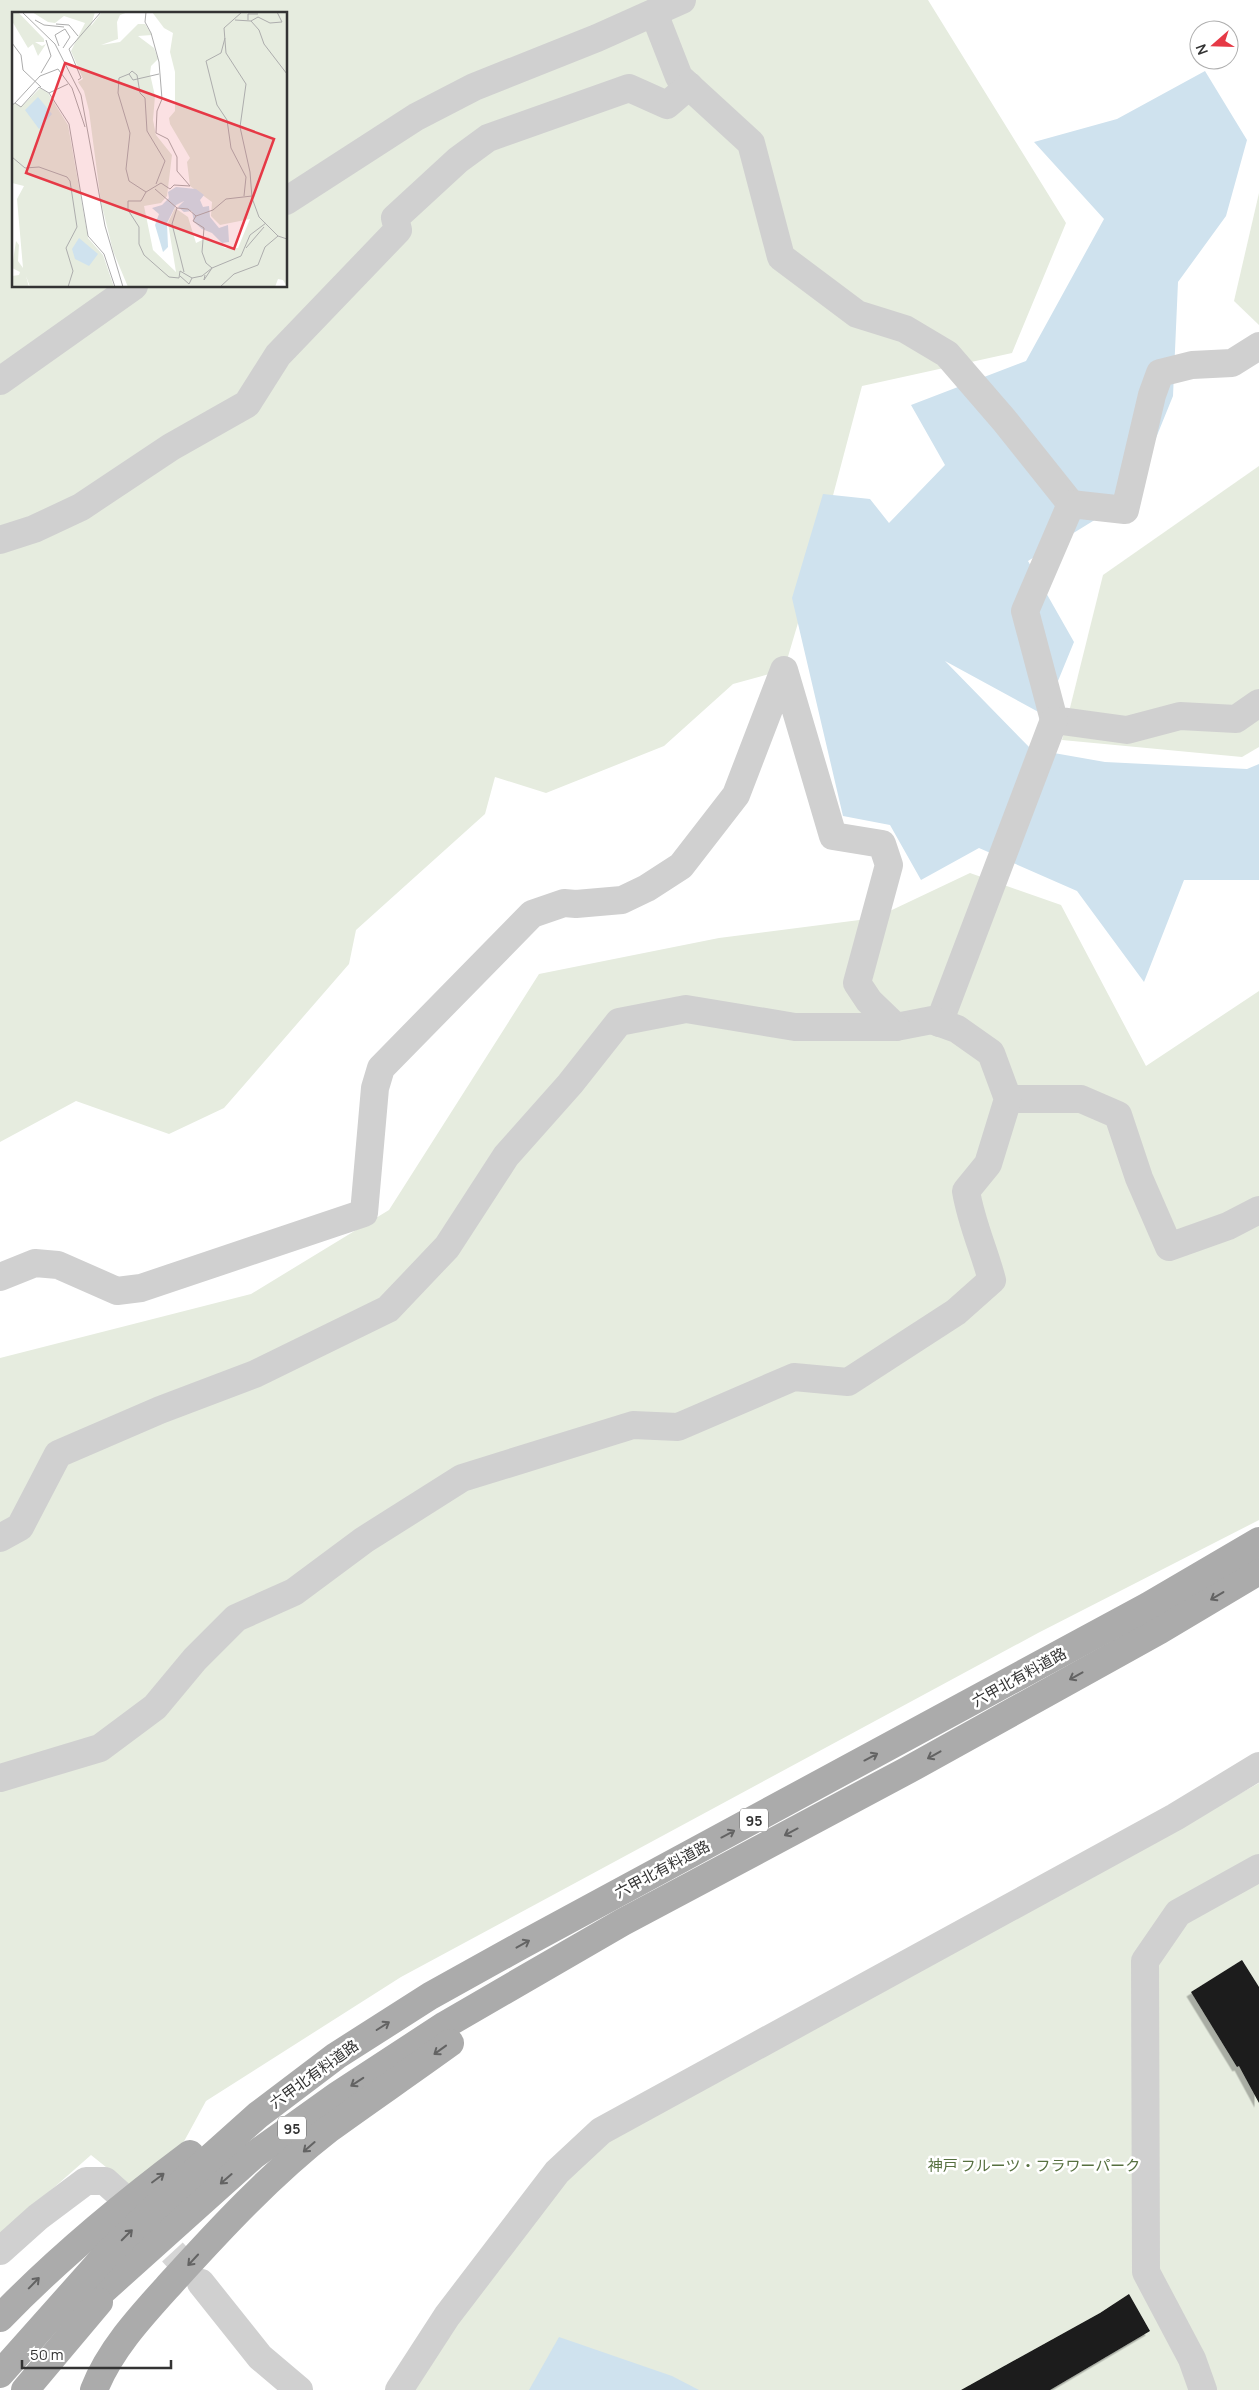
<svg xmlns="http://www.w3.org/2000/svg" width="1259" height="2390" font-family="Manrope,'Noto Sans JP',sans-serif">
  <defs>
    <filter id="shadow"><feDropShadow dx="-4.5" dy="4.5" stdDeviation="0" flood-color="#0004"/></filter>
  </defs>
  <rect width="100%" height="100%" fill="#fff"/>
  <g fill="#e6ecdf" fill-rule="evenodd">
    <path d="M0,0h928l138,223 -54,130 -150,33 -53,200 -25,84 -51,14 -69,62 -118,47 -51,-16 -10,37 -129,116 -7,34 -125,144 -55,26 -93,-33 -76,41zM14,14h272v272h-272z"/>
    <polygon points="1259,193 1259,325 1234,301"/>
    <polygon points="1259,466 1259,747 1242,757 1062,740 1103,575"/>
    <polygon points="970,873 1061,905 1146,1066 1259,991 1259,1520 1038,1633 401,1977 206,2101 163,2180 142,2196 91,2155 0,2235 0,1358 251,1294 389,1210 539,974 719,938 875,918"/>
    <polygon points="1259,1783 1259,2390 407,2390 563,2176 610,2136 985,1936"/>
  </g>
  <g fill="#cfe2ee">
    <polygon points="1205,71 1247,140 1226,216 1178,282 1173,396 1132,497 1028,561 1074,642 1044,715 945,661 1031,749 1105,762 1247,769 1259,764 1259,880 1184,880 1144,982 1077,891 979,848 921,880 890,825 843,816 792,598 823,494 870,499 889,523 945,465 911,405 1026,361 1104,219 1034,142 1117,119"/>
    <polygon points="559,2337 672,2376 699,2390 529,2390"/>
  </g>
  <g fill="#1a1a1a" filter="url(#shadow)">
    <polygon points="1242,1960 1259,1987 1259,2103 1239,2066 1237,2067 1191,1992"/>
    <polygon points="1129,2294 1150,2331 1050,2390 961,2390 1100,2313"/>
  </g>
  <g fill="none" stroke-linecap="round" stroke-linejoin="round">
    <polyline stroke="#d6d6d6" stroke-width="28" stroke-dasharray="28 14" stroke-linecap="butt" points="144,2221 201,2283"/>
    <g stroke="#d0d0d0" stroke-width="28">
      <polyline points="654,13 679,77 751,143 781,257 857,314 905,329 947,354 1004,420 1071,504"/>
      <polyline points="286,201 416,117 474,87 597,38 682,0"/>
      <polyline points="1259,346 1232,363 1192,365 1160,373 1152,395 1125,510 1071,504 1025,611 1054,720 1127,730 1180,716 1236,719 1259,703"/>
      <polyline points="0,381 134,286"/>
      <polyline points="0,540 34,529 81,507 171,447 247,404 278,355 398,230 395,218 458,160 488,138 629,88 667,105 689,86"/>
      <polyline points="939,1023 1054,720"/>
      <polyline points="1008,1099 1081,1099 1118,1115 1139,1178 1169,1247 1228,1226 1259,1210"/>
      <path d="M0,1277l35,-14 23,2 59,26 24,-3 223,-75 11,-125 6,-20 151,-154 32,-11 12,1 46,-4 25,-12 34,-22 55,-71 48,-125 49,166 49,8 7,21 -32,118 12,18 27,26 36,-7 25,9 34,24 17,46 -20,65 -22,27c5,31 18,59 26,89l-36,32 -108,70 -54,-5 -116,50 -45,-2 -171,53 -98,62 -70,52 -58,26 -41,41 -40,48 -55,41 -100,30"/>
      <polyline points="0,1538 20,1527 58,1454 160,1410 255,1374 388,1309 447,1247 506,1156 570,1084 619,1022 686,1009 795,1027 896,1027"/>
      <polyline points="0,2251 38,2217 86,2181 105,2181 125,2199"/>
      <polyline points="201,2283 260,2357 299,2390"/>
      <polyline points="399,2390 447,2316 557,2172 601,2131 1175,1817 1259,1766"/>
      <polyline points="1203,2390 1192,2359 1146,2272 1145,1961 1178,1913 1259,1868"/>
    </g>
    <g stroke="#ababab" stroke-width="28">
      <polyline points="79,2312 254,2155 338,2095 445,2025 623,1922 908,1770 1160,1630 1259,1571"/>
      <path d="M0,2318c59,-61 122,-113 190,-164"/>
      <polyline points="0,2374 106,2255 163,2200 258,2115 336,2056 430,1996 520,1946 1148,1606 1259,1541"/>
      <polyline points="25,2390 99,2302"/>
      <path d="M94,2390c16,-41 48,-75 77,-107 49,-54 100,-109 158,-154 40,-29 81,-57 121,-86"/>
    </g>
  </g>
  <defs><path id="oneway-shaft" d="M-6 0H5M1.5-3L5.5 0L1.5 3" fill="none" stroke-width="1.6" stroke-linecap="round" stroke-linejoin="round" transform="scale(1.25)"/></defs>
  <g stroke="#636363">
    <use href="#oneway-shaft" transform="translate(1217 1596) rotate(149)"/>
    <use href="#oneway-shaft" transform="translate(1076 1676) rotate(151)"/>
    <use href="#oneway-shaft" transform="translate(934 1755) rotate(151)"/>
    <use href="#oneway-shaft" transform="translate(871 1757) rotate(-28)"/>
    <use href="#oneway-shaft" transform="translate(791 1832) rotate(152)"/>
    <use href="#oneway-shaft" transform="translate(728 1834) rotate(-28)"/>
    <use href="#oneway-shaft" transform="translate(523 1944) rotate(-29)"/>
    <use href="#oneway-shaft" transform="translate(383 2026) rotate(-32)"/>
    <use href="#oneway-shaft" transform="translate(440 2050) rotate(144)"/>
    <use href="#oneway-shaft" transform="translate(357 2082) rotate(147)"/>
    <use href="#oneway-shaft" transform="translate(309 2147) rotate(139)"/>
    <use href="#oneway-shaft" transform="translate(158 2178) rotate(-37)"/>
    <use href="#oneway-shaft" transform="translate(226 2179) rotate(139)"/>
    <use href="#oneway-shaft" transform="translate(127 2235) rotate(-45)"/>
    <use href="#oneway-shaft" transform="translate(193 2260) rotate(133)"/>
    <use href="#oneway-shaft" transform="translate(34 2283) rotate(-46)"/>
  </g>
  <g text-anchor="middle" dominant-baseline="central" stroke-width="5" stroke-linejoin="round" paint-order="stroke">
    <g fill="#fff" stroke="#707070" stroke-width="1">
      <rect x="740" y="1808.5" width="28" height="23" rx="4"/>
      <rect x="278" y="2116.5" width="28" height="23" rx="4"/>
    </g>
    <g font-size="14" font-weight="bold" fill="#333">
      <text x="754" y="1820">95</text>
      <text x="292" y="2128">95</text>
    </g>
    <g font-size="15" fill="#333" stroke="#fff">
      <text transform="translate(1019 1677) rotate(-29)">六甲北有料道路</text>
      <text transform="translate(662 1869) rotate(-28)">六甲北有料道路</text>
      <text transform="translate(314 2074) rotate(-36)">六甲北有料道路</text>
    </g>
    <g font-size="15" fill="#56703f" stroke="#fff">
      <text x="1034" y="2165">神戸 フルーツ・フラワーパーク</text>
    </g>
  </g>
  <g transform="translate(12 12)">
    <rect width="275" height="275" fill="#fff"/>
    <path d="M0,0h6l26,27v3h-9l7,4 4,-2 -8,12 -5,-12 -5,4 -16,-27zM20,0h63l-4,14 11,-14h26l-8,3 -3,7 1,17 -17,6 19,-3 18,-18h7l7,11 -14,1 16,12 4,11 -7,7 -1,8 5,22 -2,24 3,15 16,20 -5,41 -6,7 -17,3 9,44 23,22 -8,-49 7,-15 13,9 8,26 12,-6 17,11h13l12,-29 -30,6 -9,-9 1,-14 -22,-16 -3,-24 3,-4 -20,-34 -1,-6 6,-7v-39l-5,-20 3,-19 -9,-5 -12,-16h135v275l-4,-7 -5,-1 -3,8h-147l-15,-36 -12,-49 -12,-91 -5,-20 -6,-9 5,-3 -12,-28 14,-28 -21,-7 -9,7 -7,-1zM28,76l8,5 20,32 20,113 15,17 11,32h-84l-4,-11 3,11h-17v-11l7,-1 1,-3 -8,-4 4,-27 3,4 -1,16 5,7 -6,-69 7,-13 -12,-3v-78l3,-2 6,4z" fill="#e6ecdf"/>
    <path d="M26,85l14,17 -13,15 -14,-19zM164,175l20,2 8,6 -4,5 3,7 6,-1 1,11 9,11 9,-3 1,17 -7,1 -10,-10 -10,-4 -8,-7 -2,-11 -8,1 -6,-5 6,-6 -8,4 -9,18 1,24 -5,5 -8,-27 4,-11 -7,-6 10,-3 7,-7 -1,-6zM67,226l19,16 -9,12 -14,-7 -3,-10z" fill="#cfe2ee"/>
    <path fill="none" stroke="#adadad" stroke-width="1" d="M10,0l33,32 26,51 24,131 18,61M134,0l-1,10 6,11 8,29 3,37 -5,12 -1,22 12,6 9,18v14l13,15 -16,-1 -4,4 -9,-6 -15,9 -17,-11 -3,-12 4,-36 -12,-40 1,-15 10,-4 4,6 26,-6M230,0l-18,16 2,25 20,31 -6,43 10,45 2,26 7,19 19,19 9,3M23,8l9,5 20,2M223,8l16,1 8,9 5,14 23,30M236,8v-6h10M239,9l7,-4 12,6 12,-1 -5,-10M44,12l13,1 9,11M213,26l-4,15 -15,8 11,44 10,15 4,28 15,29 -2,19M0,31l9,12 2,15 18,17M47,34l-4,-11 10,-6 5,8 -7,11M29,61l10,-17 -5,-16M117,62l3,-3 5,4 3,18 5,5 2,33 18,30 -9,23M66,68l3,-2 -12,-29 32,-37M37,81l20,31 19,112 16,18 11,33M3,91l25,-27 18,-7 14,19 13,39M0,93l3,-2 6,4 18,-20 10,6 19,-9M0,145l13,11 14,-1 28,10 3,4 7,46 -11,21 7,23 -5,16M143,177l22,19M134,180l-5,9h-13v9l11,17v17l5,11 25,22 10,1 1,-7 12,7 10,-2 10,-8 29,-12 9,-21 16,-12M184,204l17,-6 13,-11 26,-3M234,236l18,-21M172,260l-12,-48 5,-16 11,1 8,7 -3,5 11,7 -2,24 4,11 6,5 -8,12 1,-5M168,264l9,8 3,-6M208,275l14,-13 24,-9 7,-18 13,-11"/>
    <path fill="#e63946" fill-opacity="0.15" stroke="#e63946" stroke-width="2.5" d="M53,51l209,76 -40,110 -208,-76z"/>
    <rect width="275" height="275" fill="none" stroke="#333" stroke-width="2.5"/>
  </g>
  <g transform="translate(1214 45) rotate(250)"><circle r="24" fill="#ffffff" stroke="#adadad"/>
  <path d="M0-4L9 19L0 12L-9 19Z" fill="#e63946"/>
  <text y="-8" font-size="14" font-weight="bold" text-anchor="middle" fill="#333333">N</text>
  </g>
  <path d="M22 2360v8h149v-8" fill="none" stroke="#333333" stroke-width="2.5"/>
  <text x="30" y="2360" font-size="15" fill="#333333" stroke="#ffffff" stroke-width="4" paint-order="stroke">50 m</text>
</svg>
